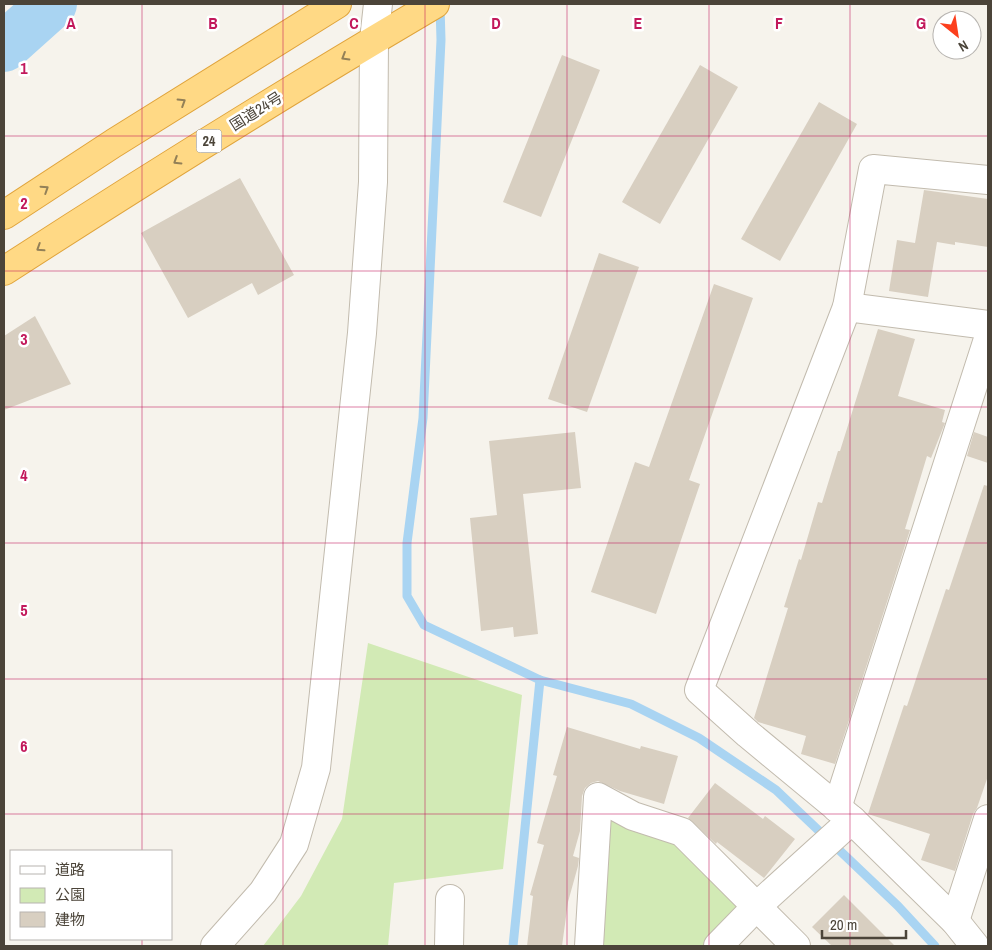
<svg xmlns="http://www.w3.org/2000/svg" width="992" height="950" font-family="'Archivo Narrow','Noto Sans JP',sans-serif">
  <rect width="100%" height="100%" fill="#f6f3ec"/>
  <g fill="#d2eab5">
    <polygon points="368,643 522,695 503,869 394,883 388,946 263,946 301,896 342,819"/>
    <polygon points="616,814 677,841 736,900 737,913 703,946 596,946 606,818"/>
  </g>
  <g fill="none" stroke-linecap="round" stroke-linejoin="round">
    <g stroke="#a9d4f2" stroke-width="9">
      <polyline points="440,6 441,40 423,418 407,543 407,596 424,625 540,680 631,704 699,738 776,790 898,906 935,946"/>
      <polyline points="513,946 540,680"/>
    </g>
    <polyline stroke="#a9d4f2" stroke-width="50" points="4,47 52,4"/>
  </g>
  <g fill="#d8cfc1">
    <polygon points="562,55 600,70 541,217 503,202"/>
    <polygon points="700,65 738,87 660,224 622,202"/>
    <polygon points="819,102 857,124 780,261 741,239"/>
    <polygon points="240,178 294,275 258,295 252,283 188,318 141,233"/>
    <polygon points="924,190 988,199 988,247 955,242 955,245 937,242 928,297 889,291 897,240 915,243"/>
    <polygon points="599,253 639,267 587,412 548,399"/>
    <polygon points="714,284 753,298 689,480 700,484 656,614 591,592 635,462 649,467"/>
    <polygon points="35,316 71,384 4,410 4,336"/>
    <polygon points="878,329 915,339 898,396 945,410 942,422 945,423 931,458 927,456 905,529 910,530 835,764 801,754 806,736 758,722 754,718 788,608 784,607 799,559 801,560 818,502 822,503 838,451 840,451"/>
    <polygon points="575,432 581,488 523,494 538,634 514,637 513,627 481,631 470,518 497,515 489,441"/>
    <polygon points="974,432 988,437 988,463 967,456"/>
    <polygon points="984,485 988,486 988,776 977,808 973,814 955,871 921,860 930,834 868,814 904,705 907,706 946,589 949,590"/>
    <polygon points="567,727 640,749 641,746 678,756 664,804 620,791 598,781 591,783 585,788 582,796 580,831 573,856 579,858 578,866 568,902 562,946 527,946 533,896 530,895 544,845 537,843 557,776 553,775"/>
    <polygon points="715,783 763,819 765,816 795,839 764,878 717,842 716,844 688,818"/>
    <polygon points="844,895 895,946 832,946 812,927"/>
  </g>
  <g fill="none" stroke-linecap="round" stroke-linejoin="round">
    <defs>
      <g id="minor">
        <polyline points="847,307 988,325"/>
        <polyline points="837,808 988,339"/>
        <polyline points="955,921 988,819"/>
        <polyline points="215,946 263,892 294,844 316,768 362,333 373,182 374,40 378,4"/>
        <polyline points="449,946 450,899"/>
        <polyline points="589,946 598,797 633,816 682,832 796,946"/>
        <polyline points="718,946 756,907 852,820"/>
        <polyline points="975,946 955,921 852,820 748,734 699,690 847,307 873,169 988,180"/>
      </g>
      <g id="trunk">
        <polyline points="4,215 114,143 337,4"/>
        <path d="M4,271c142,-92 285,-181 431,-267"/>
      </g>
    </defs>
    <use href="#minor" stroke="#c2bbae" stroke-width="30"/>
    <use href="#trunk" stroke="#e0a43c" stroke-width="30"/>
    <use href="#minor" stroke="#fff" stroke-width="28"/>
    <use href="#trunk" stroke="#ffd985" stroke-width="28"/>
  </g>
  <defs><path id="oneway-chevron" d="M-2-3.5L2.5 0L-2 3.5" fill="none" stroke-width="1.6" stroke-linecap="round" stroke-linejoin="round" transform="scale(1.25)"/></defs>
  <g stroke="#938057">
    <use href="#oneway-chevron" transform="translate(345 57) rotate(149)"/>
    <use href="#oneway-chevron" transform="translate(182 102) rotate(-32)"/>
    <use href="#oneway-chevron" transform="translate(177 161) rotate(148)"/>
    <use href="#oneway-chevron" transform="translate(45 189) rotate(-33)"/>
    <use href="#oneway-chevron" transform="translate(40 248) rotate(147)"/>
  </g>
  <path fill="none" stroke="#c2185b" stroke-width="1" stroke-opacity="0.55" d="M142,4v847M283,4v942M425,4v942M567,4v942M709,4v942M850,4v942M4,136h984M4,271h984M4,407h984M4,543h984M4,679h984M4,814h984M142,939v7"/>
  <g text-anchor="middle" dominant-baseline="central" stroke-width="5" stroke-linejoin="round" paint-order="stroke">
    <rect fill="#fff" stroke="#817c74" stroke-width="1" x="196.5" y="129.5" width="25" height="23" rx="4"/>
    <g font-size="14" font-weight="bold" fill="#4b4439">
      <text x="209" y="141">24</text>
    </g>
    <g font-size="15" fill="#4b4439" stroke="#fff">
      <text transform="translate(256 111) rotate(-32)">国道24号</text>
    </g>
  </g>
  <g font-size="16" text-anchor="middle" font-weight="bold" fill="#c2185b" stroke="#fff" stroke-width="5" stroke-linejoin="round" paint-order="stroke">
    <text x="71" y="29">A</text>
    <text x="213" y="29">B</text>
    <text x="354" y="29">C</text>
    <text x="496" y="29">D</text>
    <text x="638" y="29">E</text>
    <text x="779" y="29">F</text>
    <text x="921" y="29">G</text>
    <text x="24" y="74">1</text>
    <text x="24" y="209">2</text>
    <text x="24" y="345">3</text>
    <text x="24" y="481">4</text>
    <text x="24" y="616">5</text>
    <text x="24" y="752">6</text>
  </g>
  <rect width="992" height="950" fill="none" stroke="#4b4439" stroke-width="10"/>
  <rect x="10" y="850" width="162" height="90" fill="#ffffff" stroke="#b7b4b0"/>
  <rect x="20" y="866" width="25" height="8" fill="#ffffff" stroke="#b7b4b0"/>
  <text x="55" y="875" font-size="15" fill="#4b4439">道路</text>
  <rect x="20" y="888" width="25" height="15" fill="#d2eab5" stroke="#b7b4b0"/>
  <text x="55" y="900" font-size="15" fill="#4b4439">公園</text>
  <rect x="20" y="912" width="25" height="15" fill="#d8cfc1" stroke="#b7b4b0"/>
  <text x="55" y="925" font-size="15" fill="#4b4439">建物</text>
  <g transform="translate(957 35) rotate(150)"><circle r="24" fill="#ffffff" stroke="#b7b4b0"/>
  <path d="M0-4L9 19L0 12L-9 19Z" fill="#fc3f1d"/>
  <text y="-8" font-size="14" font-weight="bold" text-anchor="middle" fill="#4b4439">N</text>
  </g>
  <path d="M822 930v8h84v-8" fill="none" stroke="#4b4439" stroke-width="2.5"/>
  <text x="830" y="930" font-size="15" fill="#4b4439" stroke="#ffffff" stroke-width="4" paint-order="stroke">20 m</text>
</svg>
